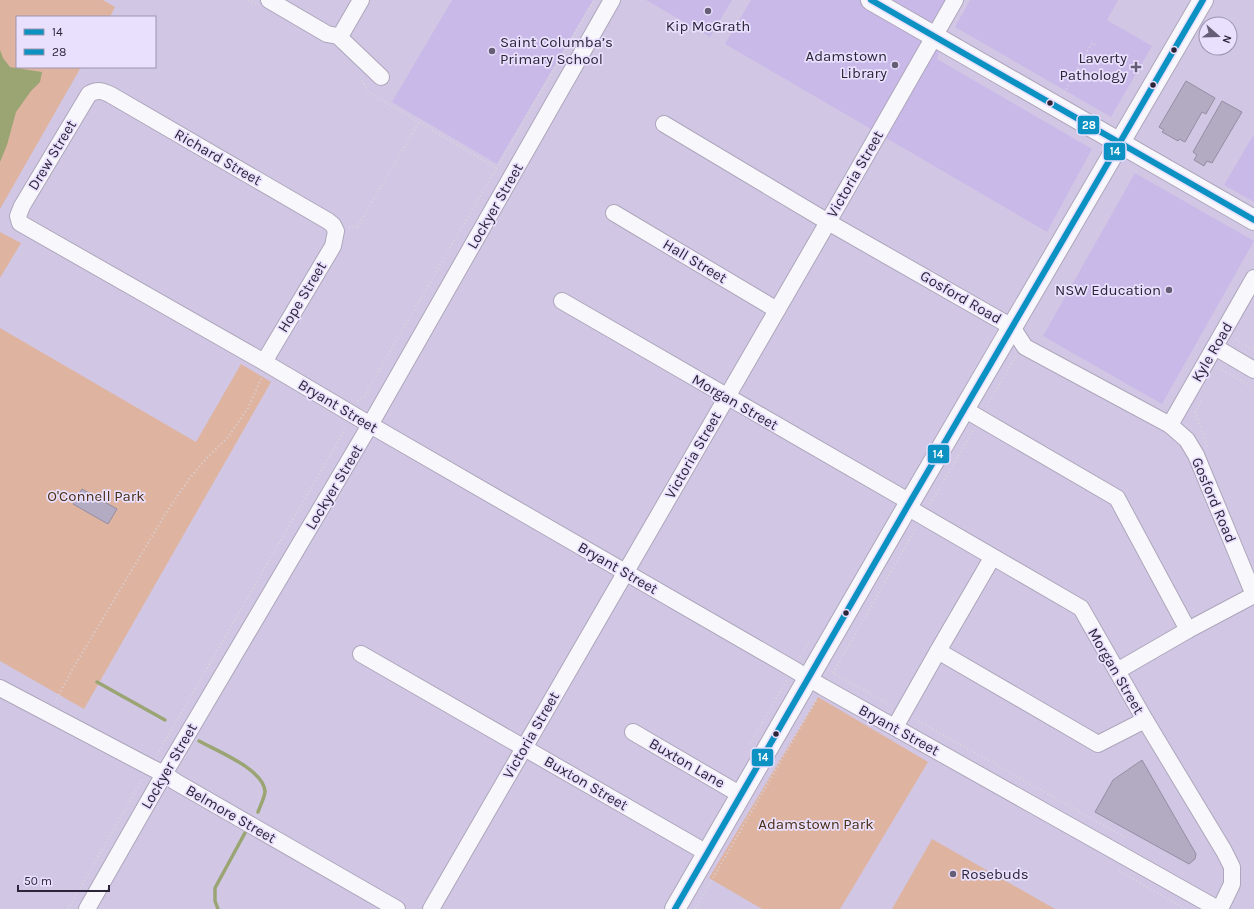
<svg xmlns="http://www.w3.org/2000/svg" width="1254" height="909" font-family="Karla,sans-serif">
  <rect width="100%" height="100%" fill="#d1c7e4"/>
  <g fill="#c9b9e8">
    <polygon points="452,0 593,0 497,164 392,102"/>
    <polygon points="646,0 732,0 710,37"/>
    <polygon points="751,0 953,0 937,59 1092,149 1047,232 725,44"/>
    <polygon points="970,0 1118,0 1107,20 1152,46 1111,117 955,27"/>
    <polygon points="1254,134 1254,202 1224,185"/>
    <polygon points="1135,173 1254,241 1162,404 1043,336"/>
  </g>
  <g fill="#deb3a0">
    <polygon points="0,0 103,0 115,7 110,17 17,17 17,67 81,67 0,209"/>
    <polygon points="0,232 21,243 0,278"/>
    <polygon points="0,328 196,442 241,364 271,382 84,709 0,661"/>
    <polygon points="818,697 928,762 840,909 762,909 709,878"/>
    <polygon points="932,839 1055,909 892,909"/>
  </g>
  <polygon fill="#9aa573" points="0,50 3,58 10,67 42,72 40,82 31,91 16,112 7,145 0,162"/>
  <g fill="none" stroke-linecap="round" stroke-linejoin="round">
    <g stroke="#9aa573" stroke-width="3.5">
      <polyline points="97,682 165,720"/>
      <path d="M199,741c18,10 64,28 66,50 0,6 -5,15 -7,21"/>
      <polyline points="218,909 215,901 215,888 246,831"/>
    </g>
  </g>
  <g fill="#b3abc2" stroke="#948da3">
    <polygon points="1186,81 1215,98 1206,114 1202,112 1185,142 1179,139 1178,141 1162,132 1164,130 1159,127"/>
    <polygon points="1222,101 1242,112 1212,163 1207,161 1204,166 1194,160 1197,155 1193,152"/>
    <polygon points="82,489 117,509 108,524 73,504"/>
    <polygon points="1142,760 1196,854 1195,859 1189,864 1095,812 1113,780"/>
  </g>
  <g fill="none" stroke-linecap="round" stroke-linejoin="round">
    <defs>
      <g id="minor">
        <polyline points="269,0 327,34 338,36 342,33 361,0"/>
        <polyline points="338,36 381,77"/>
        <polyline points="664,124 828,222 1012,327 1025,347 1170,425 1187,440 1196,455 1254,595"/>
        <polyline points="614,213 777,310"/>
        <polyline points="562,301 910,502"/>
        <polyline points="1215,347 1254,370"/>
        <path d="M264,362l69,-116 3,-15 -3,-6 -5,-4 -217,-126c-8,-4 -13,-6 -22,-1l-67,112 -4,10 2,7 244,139 115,68 414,239 30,18 395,222"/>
        <polyline points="964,409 1117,498 1188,630"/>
        <polyline points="1170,425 1254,278"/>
        <polyline points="907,507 1081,608 1145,720 1224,851 1232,867 1232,884 1220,909"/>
        <polyline points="938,651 1098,744 1145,720"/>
        <polyline points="361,654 707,853"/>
        <polyline points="1117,671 1188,630 1254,595"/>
        <polyline points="0,688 150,767 164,774 176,782 397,909"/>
        <polyline points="895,727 938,651 992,558"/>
        <polyline points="633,732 741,795"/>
        <polyline points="87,909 164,774 370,425 612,0"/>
        <polyline points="431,909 828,222 955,0"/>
      </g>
      <g id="major">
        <polyline points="871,0 1254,220"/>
        <polyline points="675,909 910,502 1203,0"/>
      </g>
    </defs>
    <use href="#minor" stroke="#aea6bc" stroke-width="18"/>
    <use href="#major" stroke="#aea6bc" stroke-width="22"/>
    <g stroke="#d8d5dd" stroke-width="2" stroke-dasharray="1 3" stroke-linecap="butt">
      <polyline points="248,0 256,4"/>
      <polyline points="360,77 368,92 496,168"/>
      <polyline points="1064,93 1092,43 1095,45"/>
      <polyline points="349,228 358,226 419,122"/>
      <polyline points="1236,339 1236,340 1254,350"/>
      <polyline points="1219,368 1254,388"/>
      <polyline points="357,401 363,398 594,0"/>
      <polyline points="1201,401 1195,413 1208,447"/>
      <polyline points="987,406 1016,356"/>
      <polyline points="930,504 973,431"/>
      <polyline points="800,657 810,640"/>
      <polyline points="55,702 72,670 166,513 189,479 207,458 229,436 248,408 262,377"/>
      <polyline points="892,706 833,673 916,528"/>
      <polyline points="915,719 1126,838"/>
      <polyline points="750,744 787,680"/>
      <polyline points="157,755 344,431 344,426"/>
      <polyline points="1119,871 1186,909"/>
      <polyline points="68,909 143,778"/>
      <polyline points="695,909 817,699"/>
    </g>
    <use href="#minor" stroke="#f8f7fb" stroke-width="16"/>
    <use href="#major" stroke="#f8f7fb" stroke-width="20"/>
    <defs>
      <polyline id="bus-1" points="675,909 910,502 1203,0"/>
      <polyline id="bus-2" points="871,0 1254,220"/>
    </defs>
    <use href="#bus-1" stroke="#e9e0fd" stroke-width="9"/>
    <use href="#bus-2" stroke="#e9e0fd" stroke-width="9"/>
    <use href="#bus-1" stroke="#0b91c2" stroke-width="6"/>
    <use href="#bus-2" stroke="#0b91c2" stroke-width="6"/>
  </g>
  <g fill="#665e76" stroke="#e9e0fd" stroke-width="1.5">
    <circle cx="708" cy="11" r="4"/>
    <circle cx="492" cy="51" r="4"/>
    <circle cx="895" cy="65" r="4"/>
    <path d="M1134 61h4v4h4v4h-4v4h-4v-4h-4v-4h4z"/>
    <circle cx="1169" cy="290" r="4"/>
    <circle cx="953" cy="874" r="4"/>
  </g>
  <g fill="#2c253a" stroke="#e9e0fd" stroke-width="1.5">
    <circle cx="1174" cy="50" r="3.5"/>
    <circle cx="1153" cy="85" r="3.5"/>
    <circle cx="1050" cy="103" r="3.5"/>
    <circle cx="846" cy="613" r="3.5"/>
    <circle cx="776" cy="734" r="3.5"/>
  </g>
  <g text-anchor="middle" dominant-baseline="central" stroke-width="3.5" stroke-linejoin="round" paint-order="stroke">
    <g font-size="15" fill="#2c253a" stroke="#e9e0fd" text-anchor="end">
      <text x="708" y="26" text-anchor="middle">Kip McGrath</text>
      <text x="500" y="42" text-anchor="start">Saint Columba’s<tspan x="500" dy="17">Primary School</tspan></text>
      <text x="887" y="56">Adamstown<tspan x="887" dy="17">Library</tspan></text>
      <text x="1127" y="58">Laverty<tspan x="1127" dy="17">Pathology</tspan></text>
      <text x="1161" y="290">NSW Education</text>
      <text x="961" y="874" text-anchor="start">Rosebuds</text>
    </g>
    <g font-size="15" fill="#2c253a" stroke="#e9e0fd">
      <text transform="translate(52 155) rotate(-59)">Drew Street</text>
      <text transform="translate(218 157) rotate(30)">Richard Street</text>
      <text transform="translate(855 174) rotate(-60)">Victoria Street</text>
      <text transform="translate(495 206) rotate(-60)">Lockyer Street</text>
      <text transform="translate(695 261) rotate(31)">Hall Street</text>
      <text transform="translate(302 297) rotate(-59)">Hope Street</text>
      <text transform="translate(961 297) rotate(30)">Gosford Road</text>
      <text transform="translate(1212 352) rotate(-60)">Kyle Road</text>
      <text transform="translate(735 402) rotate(30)">Morgan Street</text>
      <text transform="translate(338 406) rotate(31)">Bryant Street</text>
      <text transform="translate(693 455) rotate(-60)">Victoria Street</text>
      <text transform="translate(334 487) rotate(-59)">Lockyer Street</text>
      <text transform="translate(1214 500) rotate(67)">Gosford Road</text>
      <text transform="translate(618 568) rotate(30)">Bryant Street</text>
      <text transform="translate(1116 671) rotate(60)">Morgan Street</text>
      <text transform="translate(899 730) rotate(29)">Bryant Street</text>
      <text transform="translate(531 735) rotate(-60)">Victoria Street</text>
      <text transform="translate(687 763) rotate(30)">Buxton Lane</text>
      <text transform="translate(169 766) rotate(-60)">Lockyer Street</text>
      <text transform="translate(586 783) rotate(30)">Buxton Street</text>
      <text transform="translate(231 814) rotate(30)">Belmore Street</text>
    </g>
    <g font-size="15" fill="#4a2d14" stroke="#e9e0fd">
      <text x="96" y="496">O'Connell Park</text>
      <text x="816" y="824">Adamstown Park</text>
    </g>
  </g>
  <g stroke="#e9e0fd" stroke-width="1.5">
    <rect x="1077" y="115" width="23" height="20" rx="4" fill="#0b91c2"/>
    <rect x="1103" y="142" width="23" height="19" rx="4" fill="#0b91c2"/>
    <rect x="927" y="444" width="23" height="20" rx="4" fill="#0b91c2"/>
    <rect x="751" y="748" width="23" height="19" rx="4" fill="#0b91c2"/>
  </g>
  <g font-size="11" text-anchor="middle" font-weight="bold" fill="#fff">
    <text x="1089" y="129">28</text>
    <text x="1115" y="155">14</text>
    <text x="938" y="458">14</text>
    <text x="763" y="761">14</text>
  </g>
  <rect x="16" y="16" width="140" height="52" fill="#e9e0fd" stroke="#9d95af"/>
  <rect x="24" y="29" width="20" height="6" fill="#0b91c2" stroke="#9d95af"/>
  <text x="52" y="36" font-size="12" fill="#2c253a">14</text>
  <rect x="24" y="49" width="20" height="6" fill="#0b91c2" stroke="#9d95af"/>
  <text x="52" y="56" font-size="12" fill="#2c253a">28</text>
  <g transform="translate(1218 36) rotate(110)"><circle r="19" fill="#e9e0fd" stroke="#9d95af"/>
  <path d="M0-3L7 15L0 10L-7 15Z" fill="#665e76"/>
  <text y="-6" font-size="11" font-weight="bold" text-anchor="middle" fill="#2c253a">N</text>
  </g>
  <path d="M18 885v6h91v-6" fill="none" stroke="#2c253a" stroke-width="2"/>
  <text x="24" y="885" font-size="12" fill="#2c253a" stroke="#e9e0fd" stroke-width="3" paint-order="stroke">50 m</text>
</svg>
